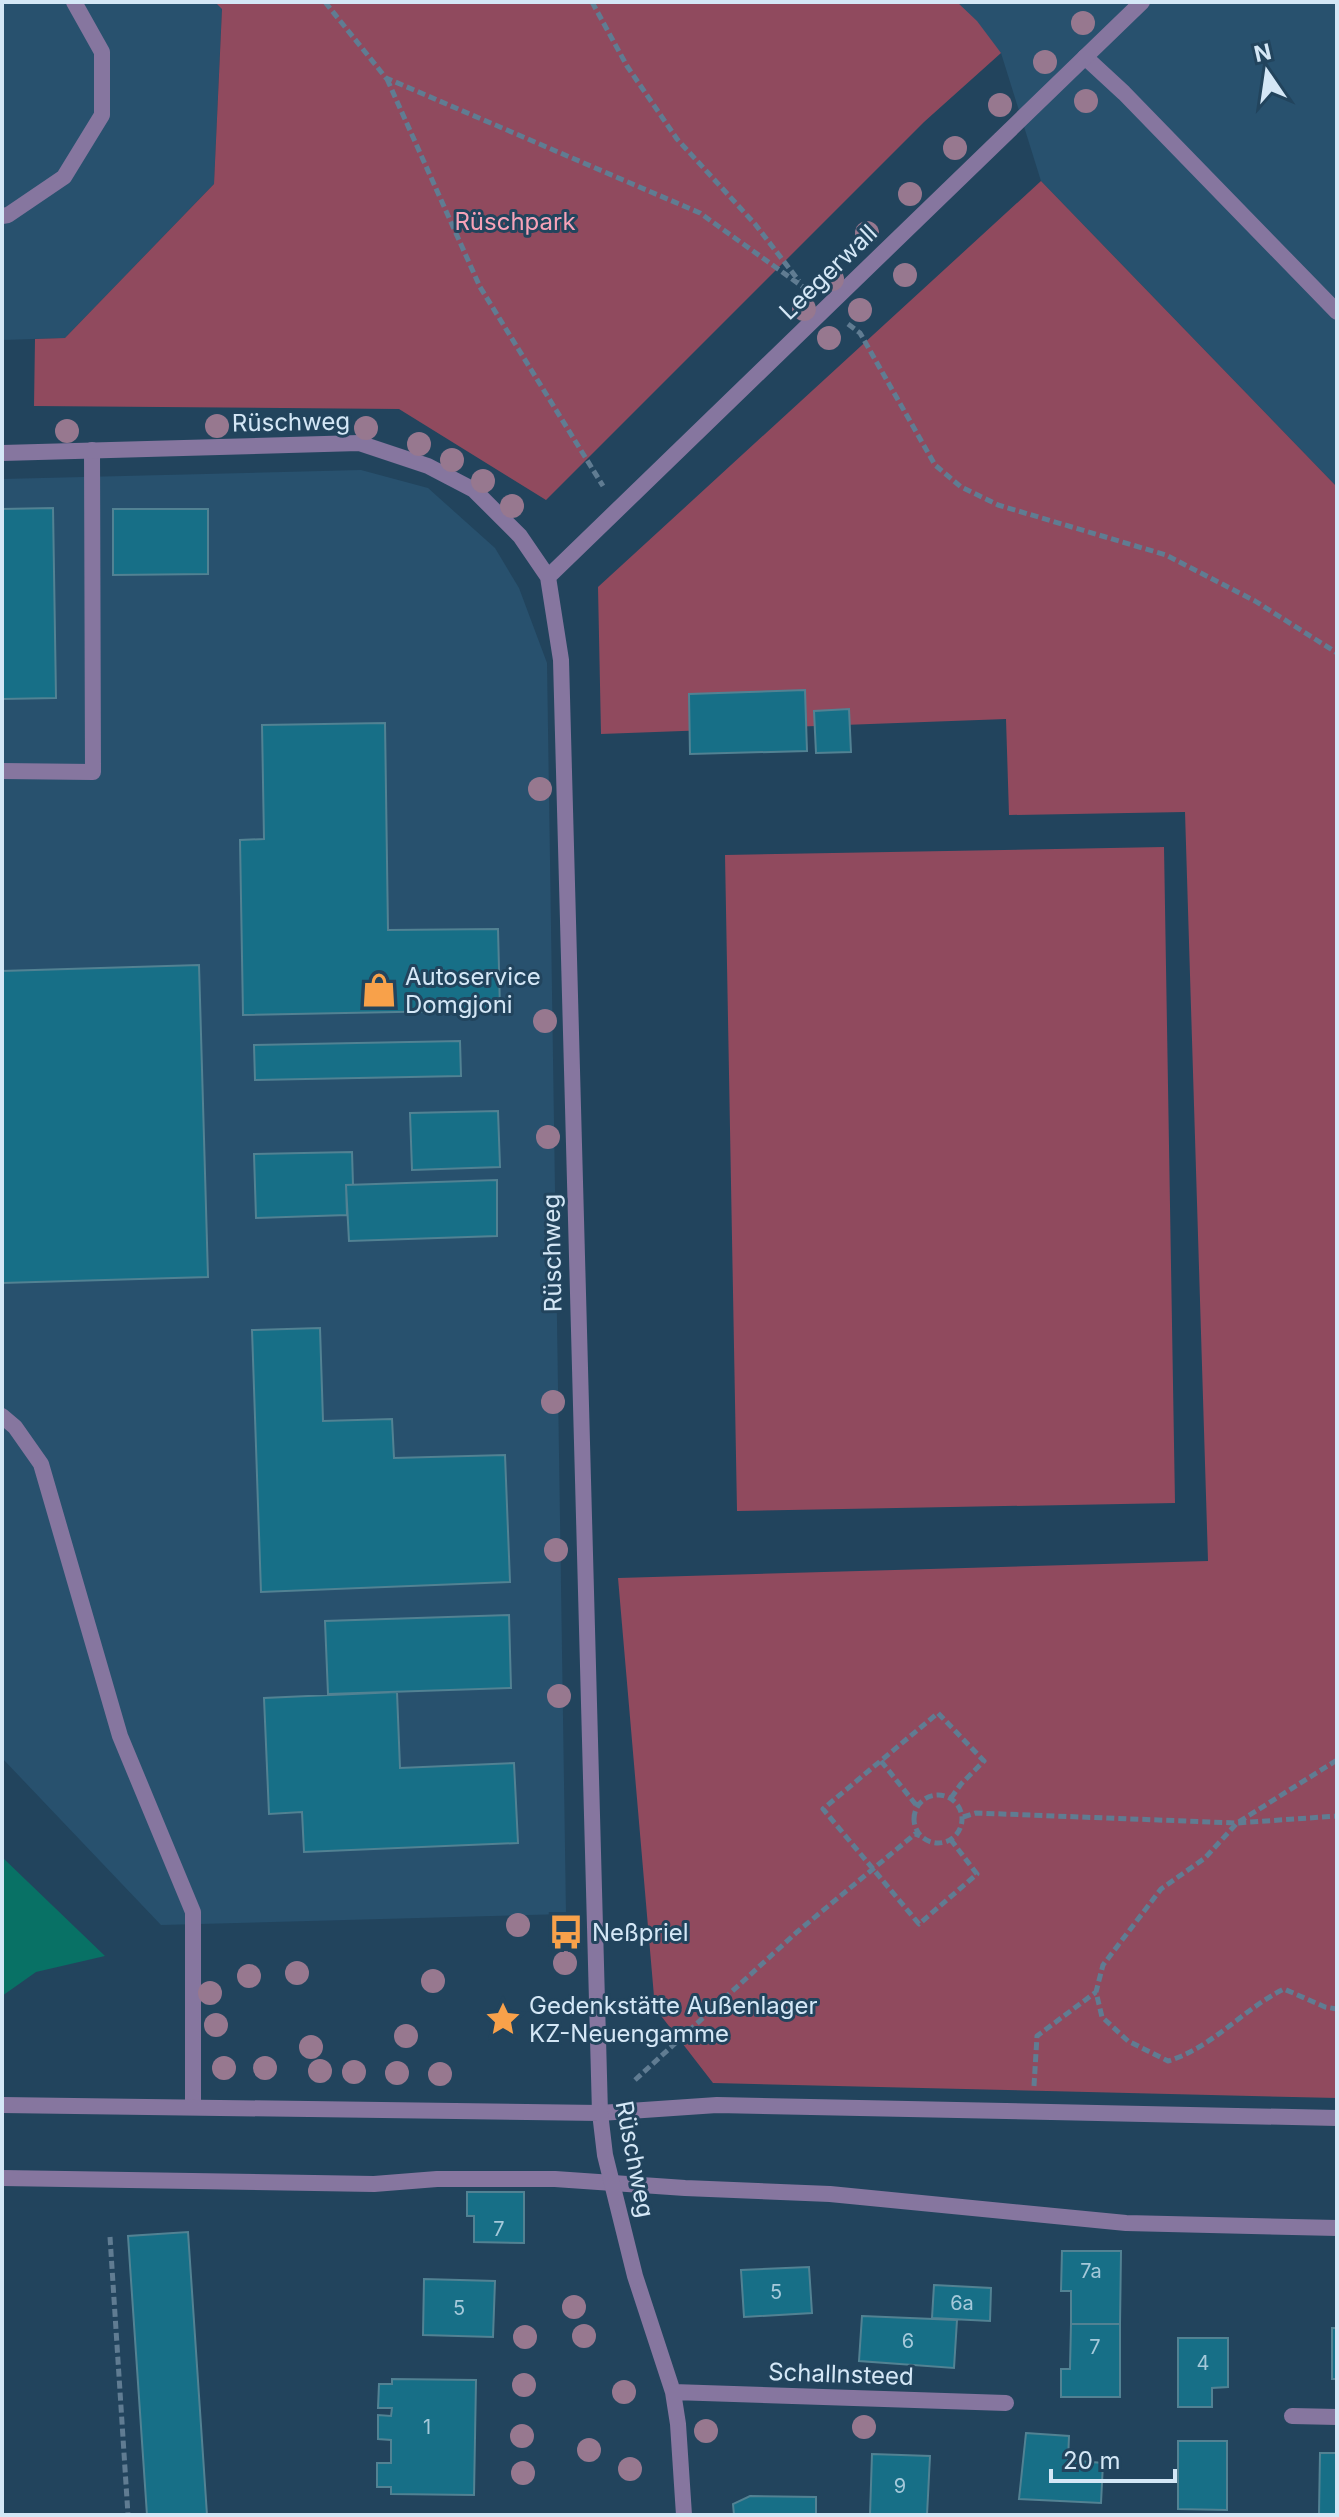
<svg xmlns="http://www.w3.org/2000/svg" width="1339" height="2517" font-family="Inter,sans-serif">
<style>
.built{fill:#28516e}
.green{fill:#904a5e}
.water{fill:#087165}
.building{fill:#176f87;stroke:#528293;stroke-width:2}
.lines{fill:none;stroke-linecap:round;stroke-linejoin:round}
.path{stroke:#607c92;stroke-width:5;stroke-dasharray:8 4;stroke-linecap:butt}
.service{stroke:#86769f;stroke-width:16}
.minor{stroke:#86769f;stroke-width:16}
.tree{fill:#97788f}
.labels{text-anchor:middle;dominant-baseline:central;stroke-width:6;stroke-linejoin:round;paint-order:stroke}
.number-label{font-size:20px;fill:#a5c9da}
.park-label{font-size:24px;fill:#f7a2b8;stroke:#22445d}
.street-label{font-size:24px;fill:#d4e7f6;stroke:#22445d}
.poi-label{font-size:24px;fill:#d4e7f6;stroke:#22445d;text-anchor:start}
</style>
<rect width="100%" height="100%" fill="#22445d"/>
<path class="built" d="M2,2H215L222,8L214,184L65,338L2,340Z
M957,2H1337V487L1041,181L1001,53Z
M361,470L428,488L495,548L519,588L547,663L566,1914L161,1925L2,1758V479Z"/>
<path class="green" d="M215,2H957L977,21L1001,53L924,122L546,500L399,409L34,406L35,339L65,338L214,184L222,9Z
M1041,181L1337,487V2098L713,2083L655,2008L618,1578L1208,1561L1185,812L1009,815L1006,719L601,734L598,587Z
M1164,847L1175,1503L737,1511L725,855Z"/>
<path class="water" d="M2,1857L105,1956L36,1972L2,1996Z"/>
<path class="building" d="M53,508L56,698L2,699V509Z
M113,509H208V574L113,575Z
M805,690L807,751L690,754L689,694Z
M849,709L851,752L816,753L814,711Z
M385,723L388,930L498,929L500,1010L243,1015L240,840L264,839L262,725Z
M199,965L208,1277L2,1283V971Z
M460,1041L461,1076L255,1080L254,1045Z
M498,1111L500,1167L412,1170L410,1113Z
M352,1152L353,1185H346L347,1215L256,1218L254,1154Z
M497,1180V1236L349,1241L346,1185Z
M320,1328L323,1421L392,1419L394,1458L505,1455L510,1582L261,1592L252,1330Z
M509,1615L511,1688L328,1694L325,1621Z
M397,1692L400,1768L514,1763L518,1843L304,1852L302,1812L269,1814L264,1698Z
M467,2192H524V2243L474,2242V2216H467Z
M188,2232L207,2515H147L128,2236Z
M1062,2251H1121L1120,2324H1071V2291H1061Z
M809,2267L812,2313L744,2317L741,2270Z
M424,2279L495,2281L493,2337L423,2335Z
M934,2285L991,2288L990,2321L932,2318Z
M862,2316L957,2320L954,2368L859,2361Z
M1071,2324H1120V2397H1061V2369H1070Z
M1332,2328H1337V2379H1332Z
M1178,2338H1228V2387L1212,2388V2407H1178Z
M392,2379L476,2380L474,2495L391,2494V2487H377V2463H391V2440L378,2439V2415L391,2416L392,2408H378L379,2384H392Z
M1026,2433L1069,2436L1068,2460L1103,2463L1101,2503L1019,2499Z
M1178,2441H1227V2510L1178,2509Z
M1320,2453H1337V2515H1319Z
M872,2454L930,2456L927,2515H870Z
M750,2496L816,2497V2515H734L733,2504Z"/>
<g class="lines">
<path class="path" d="M325,2L386,78L700,213L806,289
M592,2L627,66L677,139L755,224L799,281
M387,79L480,287L603,486
M848,324L860,333L935,465L961,487L998,505L1166,555L1255,601L1337,653
M1337,1760L1237,1823L1205,1858L1161,1889L1103,1965L1096,1992L1102,2017L1128,2041L1168,2061C1212,2048 1243,2009 1284,1989L1325,2007L1337,2009
M881,1761L917,1806
M914 1819a24 24 0 1 1 48 0a24 24 0 1 1-48 0Z
M951,1798L961,1784L984,1761L938,1713L823,1809L919,1924L977,1874L951,1840
M963,1817L976,1813L1237,1823L1337,1816
M635,2080L797,1932L915,1834L920,1836
M1034,2086L1037,2036L1096,1992
M110,2237L128,2515"/>
<path class="service" d="M1085,57L1124,93L1337,312
M2,216L8,215L64,177L102,115V52L74,2
M2,771L93,772L92,450
M2,1416L15,1427L41,1464L120,1736L193,1912V2107
M600,2113L717,2105L1337,2118
M2,2178L374,2184L437,2179H555L685,2188L830,2194L1126,2223L1337,2228"/>
<path class="minor" d="M2,453L359,443L428,466L474,490L520,536L548,577L561,660L600,2113L605,2155L635,2276L673,2392L678,2424L684,2515
M548,577L1142,2
M2,2105L600,2113
M673,2392L1006,2403
M1292,2416L1337,2417"/>
</g>
<g class="tree">
<circle cx="1083" cy="23" r="12"/>
<circle cx="1045" cy="62" r="12"/>
<circle cx="1086" cy="101" r="12"/>
<circle cx="1000" cy="105" r="12"/>
<circle cx="955" cy="148" r="12"/>
<circle cx="910" cy="194" r="12"/>
<circle cx="867" cy="233" r="12"/>
<circle cx="905" cy="275" r="12"/>
<circle cx="832" cy="279" r="12"/>
<circle cx="804" cy="309" r="12"/>
<circle cx="860" cy="310" r="12"/>
<circle cx="829" cy="338" r="12"/>
<circle cx="217" cy="426" r="12"/>
<circle cx="366" cy="428" r="12"/>
<circle cx="67" cy="431" r="12"/>
<circle cx="419" cy="444" r="12"/>
<circle cx="452" cy="460" r="12"/>
<circle cx="483" cy="481" r="12"/>
<circle cx="512" cy="506" r="12"/>
<circle cx="540" cy="789" r="12"/>
<circle cx="545" cy="1021" r="12"/>
<circle cx="548" cy="1137" r="12"/>
<circle cx="553" cy="1402" r="12"/>
<circle cx="556" cy="1550" r="12"/>
<circle cx="559" cy="1696" r="12"/>
<circle cx="518" cy="1925" r="12"/>
<circle cx="565" cy="1963" r="12"/>
<circle cx="297" cy="1973" r="12"/>
<circle cx="249" cy="1976" r="12"/>
<circle cx="433" cy="1981" r="12"/>
<circle cx="210" cy="1993" r="12"/>
<circle cx="216" cy="2025" r="12"/>
<circle cx="406" cy="2036" r="12"/>
<circle cx="311" cy="2047" r="12"/>
<circle cx="224" cy="2068" r="12"/>
<circle cx="265" cy="2068" r="12"/>
<circle cx="320" cy="2071" r="12"/>
<circle cx="354" cy="2072" r="12"/>
<circle cx="397" cy="2073" r="12"/>
<circle cx="440" cy="2074" r="12"/>
<circle cx="574" cy="2307" r="12"/>
<circle cx="584" cy="2336" r="12"/>
<circle cx="525" cy="2337" r="12"/>
<circle cx="524" cy="2385" r="12"/>
<circle cx="624" cy="2392" r="12"/>
<circle cx="864" cy="2427" r="12"/>
<circle cx="706" cy="2431" r="12"/>
<circle cx="522" cy="2436" r="12"/>
<circle cx="589" cy="2450" r="12"/>
<circle cx="630" cy="2469" r="12"/>
<circle cx="523" cy="2473" r="12"/>
</g>
<defs>
<g id="shop-bare" transform="scale(2.76)"><path d="M-5-2.5h2.3a2.7 3.5 0 0 1 5.4 0H5L5.5 6h-11ZM-1.5-2.5h3a1.5 2.3 0 0 0-3 0Z" fill="#f8a14a" stroke="#22445d" stroke-width="2.5" paint-order="stroke"/></g>
<g id="bus-bare" transform="scale(2.76)"><path d="M-5-6H5V4H4V6H2V4H-2V6H-4V4H-5ZM-3.5-4V0h7V-4ZM-3.5 1.2v1.5H-2V1.2ZM2 1.2v1.5H3.5V1.2Z" fill="#f8a14a" stroke="#22445d" stroke-width="2.5" paint-order="stroke"/></g>
<g id="sight-bare" transform="scale(2.76)"><path d="M0-6L1.8-2.2L6-1.7L2.9 1.2L3.7 5.4L0 3.3L-3.7 5.4L-2.9 1.2L-6-1.7L-1.8-2.2Z" fill="#f8a14a" stroke="#22445d" stroke-width="2.5" paint-order="stroke"/></g>
</defs>
<g fill-rule="evenodd">
<use href="#shop-bare" x="379" y="990"/>
<use href="#bus-bare" x="566" y="1932"/>
<use href="#sight-bare" x="503" y="2019"/>
</g>
<g class="labels">
<g class="number-label">
<text x="499" y="2229">7</text>
<text x="1091" y="2271">7a</text>
<text x="776" y="2292">5</text>
<text x="962" y="2303">6a</text>
<text x="459" y="2308">5</text>
<text x="908" y="2341">6</text>
<text x="1095" y="2347">7</text>
<text x="1203" y="2363">4</text>
<text x="427" y="2427">1</text>
<text x="900" y="2486">9</text>
</g>
<g class="park-label">
<text x="515" y="221">Rüschpark</text>
</g>
<g class="street-label">
<text transform="translate(828 272) rotate(-44)">Leegerwall</text>
<text transform="translate(291 422) rotate(-1)">Rüschweg</text>
<text transform="translate(552 1253) rotate(-91)">Rüschweg</text>
<text transform="translate(635 2159) rotate(79)">Rüschweg</text>
<text transform="translate(841 2374) rotate(2)">Schallnsteed</text>
</g>
<g class="poi-label">
<text x="405" y="976">Autoservice<tspan x="405" dy="28">Domgjoni</tspan></text>
<text x="592" y="1932">Neßpriel</text>
<text x="529" y="2005">Gedenkstätte Außenlager<tspan x="529" dy="28">KZ-Neuengamme</tspan></text>
</g>
</g>
<rect width="1339" height="2517" fill="none" stroke="#d4e7f6" stroke-width="8"/>
<g transform="translate(1267 72) rotate(347)" stroke="#22445d" stroke-width="6" paint-order="stroke">
<path d="M0-6L14 30L0 20L-14 30Z" fill="#d4e7f6"/>
<text y="-12" font-size="22" font-weight="bold" text-anchor="middle" fill="#d4e7f6">N</text>
</g>
<path d="M1051 2469v12h124v-12" fill="none" stroke="#d4e7f6" stroke-width="4"/>
<text x="1063" y="2469" font-size="24" fill="#d4e7f6" stroke="#22445d" stroke-width="6" paint-order="stroke">20 m</text>
</svg>
